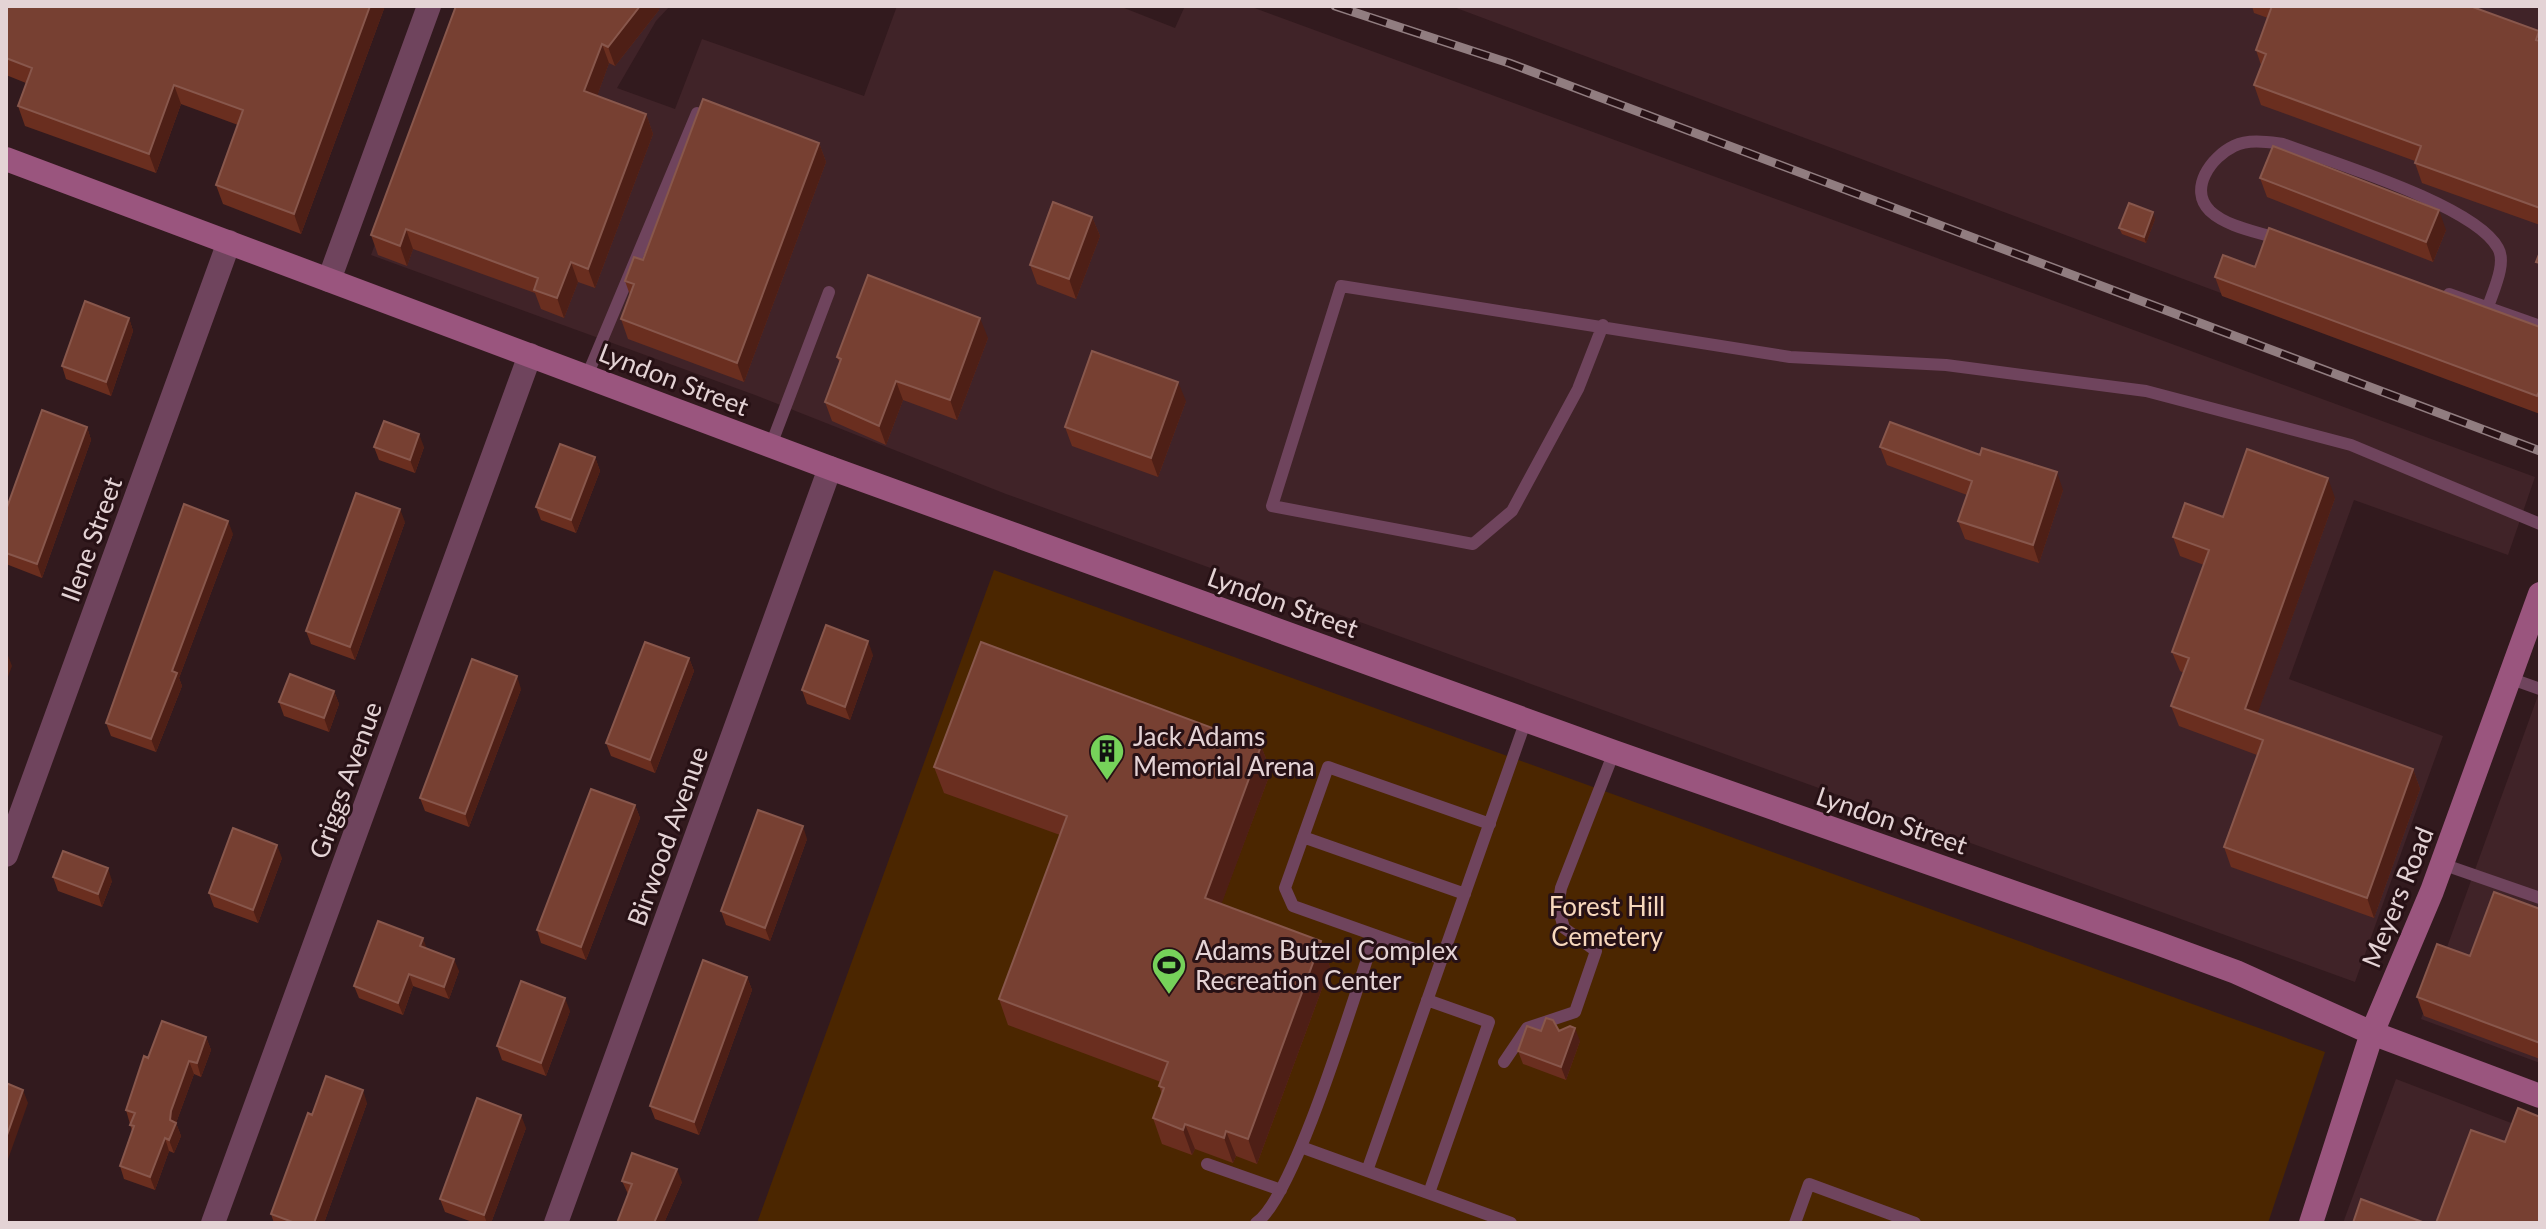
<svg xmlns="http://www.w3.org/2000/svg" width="2546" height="1229" font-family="Lato,sans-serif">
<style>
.built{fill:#402328}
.green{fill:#4b2600}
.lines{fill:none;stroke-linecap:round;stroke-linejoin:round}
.lane{stroke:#6f445d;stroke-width:12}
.street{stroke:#6f445d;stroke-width:24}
.secondary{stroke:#9a557e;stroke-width:24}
.rail-casing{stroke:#917d80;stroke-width:9}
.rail{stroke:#271115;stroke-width:6;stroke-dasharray:18;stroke-linecap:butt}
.wall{fill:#6a2e1f}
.shaded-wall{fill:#4e1f16}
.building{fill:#774032;stroke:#88574c;stroke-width:2}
.labels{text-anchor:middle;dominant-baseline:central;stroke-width:6;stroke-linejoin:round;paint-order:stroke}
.street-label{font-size:26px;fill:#e4d3d5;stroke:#271115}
.poi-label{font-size:26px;fill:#e4d3d5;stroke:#271115;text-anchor:start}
.park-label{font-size:26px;fill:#f7d7bc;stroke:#271115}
</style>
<rect width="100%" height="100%" fill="#321a1e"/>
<path class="built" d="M465,6H670L656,21L617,88L675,109L702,39L864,96L897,6H1119L1175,28L1185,6H1249L2535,477L2508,555L2354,500L2289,679L2443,736L2355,982L1006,494L755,395L371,255Z
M1451,6H2540V412Z
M2540,690V1063L2421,1019Z
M2396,1079L2540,1134V1223H2343Z"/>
<path class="green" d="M994,570L2325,1052L2268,1223H757Z"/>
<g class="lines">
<path class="lane" d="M2279,239C2258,232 2227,227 2210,211C2188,189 2211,157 2234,146C2249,139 2267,142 2283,144C2331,162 2475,205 2498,248C2507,263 2493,291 2488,307
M2449,294L2540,326
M1603,325L1578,389L1512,511L1473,544L1272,506L1341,286L1790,357L1946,365L2146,391L2351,445L2540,524
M587,376L697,113
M771,445L829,292
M2509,678L2540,689
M1303,837L1465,894
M2442,864L2540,898
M1442,959L1293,906L1285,888L1328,767L1490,824
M1427,1000L1489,1022L1429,1193
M1504,1062L1527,1028L1575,1012L1596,951L1564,928L1558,907L1561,888L1614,752
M1301,1147L1511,1223
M1207,1164L1281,1190
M1367,1171L1526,720
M1256,1223C1295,1197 1356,990 1375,935
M1795,1223L1809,1184L1915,1223"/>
<path class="street" d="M329,280L429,6
M6,855L229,242
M213,1223L530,355
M556,1223L830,468"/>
<path class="secondary" d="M6,159L830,468L1614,752L2157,943L2236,972L2372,1033L2540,1096
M2311,1223L2372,1033L2432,891L2540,594"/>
<g class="rail-casing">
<path id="rail" d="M1335,6L1509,63L2540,451"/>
</g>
<use href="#rail" class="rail"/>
</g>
<path class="wall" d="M6,6H385L301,234L223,204L216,185L238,125L181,104L156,173L25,126L18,106L26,83L6,75Z
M456,6L659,10L615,66L609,63L597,96L646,114L653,134L595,288L578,282L564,318L541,309L535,293L413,249L407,266L378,255L371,235Z
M2252,6H2470L2540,34V225L2422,183L2415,163V161L2261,105L2254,85L2261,65L2256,50L2268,18L2254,13Z
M819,143L826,162L744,382L628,339L621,319L630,295L625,281L643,260Z
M2260,178L2446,230L2433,262L2267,197Z
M1092,217L1100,236L1076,299L1037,284L1030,265Z
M2155,219L2146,243L2122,234L2119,228Z
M2215,277L2540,327V414L2222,296Z
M129,318L133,331L111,396L66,379L62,366Z
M988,338L957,420L903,400L886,445L832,421L825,402L840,363L837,357Z
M1186,401L1158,477L1072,446L1065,427Z
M87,427L91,440L42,578L6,564V510Z
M374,447H424L415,473L379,460Z
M1880,447L2063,490L2039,563L1965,539L1958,521L1967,495L1887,465Z
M595,457L600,471L576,533L541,520L536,507Z
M2335,498L2257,714L2413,769L2420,789L2374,918L2231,867L2224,847L2257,755L2179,726L2171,706L2184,673L2180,671L2172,652L2204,565L2180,556L2173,537L2223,517Z
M405,522L355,660L311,644L306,631Z
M233,534L179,678L182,686L156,752L111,736L106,723Z
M873,655L850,720L807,704L802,690Z
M689,658L694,671L655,773L611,756L606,743Z
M521,689L469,827L425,811L420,798Z
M334,691L339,704L329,732L284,716L279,702Z
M1261,746L1271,771L1221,904L1321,941L1330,967L1257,1164L1236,1156L1233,1163L1195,1149L1192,1155L1162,1144L1153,1118L1162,1094L1159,1086L1161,1082L1008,1025L999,999L1060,835L944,793L934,767Z
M635,805L640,818L586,960L541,943L537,930Z
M807,839L770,941L726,925L721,911Z
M282,858L258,923L214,907L209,893Z
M53,877L112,881L102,907L58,891Z
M2540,909V1059L2424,1016L2417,997L2470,956Z
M427,948L459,971L449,999L413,986L403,1015L359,998L354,986Z
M747,977L752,990L699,1135L655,1119L650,1106Z
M570,1011L546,1076L502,1060L497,1046Z
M1541,1031H1559L1580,1041L1566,1080L1523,1064L1518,1051Z
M206,1037L211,1050L201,1077L194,1074L176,1123L181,1136L174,1153L169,1151L155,1190L124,1179L120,1166L132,1131L126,1110L148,1058Z
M367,1103L324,1223H274L271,1214L312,1115Z
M526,1128L491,1223H475L445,1212L440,1199Z
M622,1181L682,1182L664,1223H617L628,1194Z"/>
<path class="shaded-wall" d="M370,6H385L301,234L294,214Z
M640,6H660L659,10L615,66L608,47Z
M602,44L609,63L592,110L584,91Z
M174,85L181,104L156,173L149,154Z
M646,114L653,134L595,288L588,269Z
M819,143L826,162L744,382L737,363Z
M2439,210L2446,230L2433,262L2426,242Z
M2153,212L2155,219L2146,243L2144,237Z
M1092,217L1100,236L1076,299L1069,279Z
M406,229L413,249L407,266L400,246Z
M571,262L578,282L564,318L557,298Z
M129,318L133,331L111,396L106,382Z
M980,318L988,338L957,420L950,400Z
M896,381L903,400L886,445L879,426Z
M1178,382L1186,401L1158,477L1151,458Z
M87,427L91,440L42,578L37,564Z
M419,434L424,447L415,473L410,460Z
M595,457L600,471L576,533L571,520Z
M2057,472L2063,490L2039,563L2033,545Z
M2328,478L2335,498L2252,729L2245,709Z
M400,509L405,522L355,660L350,647Z
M228,521L233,534L179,678L182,686L156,752L151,739L172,671Z
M868,641L873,655L850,720L845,707Z
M7,653L12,666L6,682V656Z
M689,658L694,671L655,773L650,760Z
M517,676L521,689L469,827L465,814Z
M334,691L339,704L329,732L324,718Z
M1261,746L1271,771L1214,924L1205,898Z
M2413,769L2420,789L2374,918L2367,898Z
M635,805L640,818L586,960L581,947Z
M803,826L807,839L770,941L765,928Z
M277,845L282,858L258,923L253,910Z
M108,868L112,881L102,907L98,894Z
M423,938L427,949L420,946Z
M1321,941L1330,967L1257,1164L1248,1139Z
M454,959L459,971L449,999L444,987Z
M409,974L413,986L403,1015L398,1003Z
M747,977L752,990L699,1135L694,1122Z
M565,998L570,1011L546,1076L541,1063Z
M1575,1028L1580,1041L1566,1080L1561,1067Z
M206,1037L211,1050L201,1077L197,1063Z
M189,1061L194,1074L176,1123L181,1136L174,1153L169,1140L171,1111Z
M23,1090L28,1103L6,1165V1138Z
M363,1090L367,1103L324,1223H314Z
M521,1115L526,1128L491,1223H487L484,1215Z
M1185,1124L1195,1149L1192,1155L1183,1130Z
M1226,1131L1236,1156L1233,1163L1224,1138Z
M165,1138L169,1151L155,1190L150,1177Z
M677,1169L682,1182L664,1223H654Z"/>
<path class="building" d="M6,6H370L294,214L216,185L243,110L174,85L149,154L18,106L32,68L6,58Z
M456,6H640L608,47L602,44L584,91L646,114L588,269L571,262L557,298L534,290L538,278L406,229L400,246L371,235Z
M2272,6H2470L2539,31L2536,40L2540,41V208L2415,163L2421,146L2254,85L2266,54L2256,50Z
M703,99L819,143L737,363L621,319L634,284L625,281L634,257L643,260Z
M2273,146L2439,210L2426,242L2260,178Z
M1053,202L1092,217L1069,279L1030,265Z
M2129,203L2153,212L2144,237L2119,228Z
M2269,228L2540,327V390L2537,396L2215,277L2223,255L2255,267Z
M2540,252V263L2536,262Z
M868,275L980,318L950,400L896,381L879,426L825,402L841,359L837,357Z
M85,301L129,318L106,382L62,366Z
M1092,351L1178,382L1151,458L1065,427Z
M42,410L87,427L37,564L6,553V510Z
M384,421L419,434L410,460L374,447Z
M1890,422L1980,455L1982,448L2057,472L2033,545L1958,521L1972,481L1880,447Z
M560,444L595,457L571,520L536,507Z
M2247,449L2328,478L2245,709L2413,769L2367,898L2224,847L2263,740L2171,706L2189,658L2172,652L2209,550L2173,537L2185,503L2223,517Z
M356,493L400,509L350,647L306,631Z
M184,504L228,521L172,671L177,673L151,739L106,723Z
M826,625L868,641L845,707L802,690Z
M645,642L689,658L650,760L606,743Z
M981,642L1261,746L1205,898L1321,941L1248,1139L1226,1131L1224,1138L1185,1124L1183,1130L1153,1118L1164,1088L1159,1086L1168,1062L999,999L1067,816L934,767Z
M472,659L517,676L465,814L420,798Z
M290,674L334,691L324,718L279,702Z
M591,789L635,805L581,947L537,930Z
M758,810L803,826L765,928L721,911Z
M233,828L277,845L253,910L209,893Z
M63,851L108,868L98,894L53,877Z
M2494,892L2540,909V1043L2417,997L2437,944L2470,956Z
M378,921L423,938L420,946L454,959L444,987L409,974L398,1003L354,986Z
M703,960L747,977L694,1122L650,1106Z
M521,981L565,998L541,1063L497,1046Z
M1546,1018L1553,1020L1559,1031L1570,1026L1575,1028L1561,1067L1518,1051L1527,1026L1541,1031Z
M162,1021L206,1037L197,1063L189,1061L171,1111L170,1120L176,1123L169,1140L165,1138L150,1177L120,1166L134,1126L130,1125L135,1113L126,1110L144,1056L148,1058Z
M326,1076L363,1090L314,1223H295L271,1214L308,1113L312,1115Z
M6,1083L23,1090L6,1138Z
M477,1098L521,1115L484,1215L440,1199Z
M2518,1108L2540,1117V1223H2436L2471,1130L2505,1142Z
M632,1153L677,1169L654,1223H617L632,1184L622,1181Z
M2361,1199L2425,1223H2353Z"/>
<defs>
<g id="building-pin" transform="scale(1.8)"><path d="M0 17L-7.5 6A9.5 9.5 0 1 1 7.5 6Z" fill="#76d25a" stroke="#271115"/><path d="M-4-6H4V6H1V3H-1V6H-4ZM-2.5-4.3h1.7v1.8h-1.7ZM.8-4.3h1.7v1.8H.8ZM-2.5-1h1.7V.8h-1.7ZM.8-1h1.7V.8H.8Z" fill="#111"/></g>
<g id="stadium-pin" transform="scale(1.8)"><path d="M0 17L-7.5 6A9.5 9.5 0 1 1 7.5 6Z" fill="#76d25a" stroke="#271115"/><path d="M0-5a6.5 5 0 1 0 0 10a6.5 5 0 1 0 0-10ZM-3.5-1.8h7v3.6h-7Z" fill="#111"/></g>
</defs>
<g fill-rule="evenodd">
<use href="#building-pin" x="1107" y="751"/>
<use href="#stadium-pin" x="1169" y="965"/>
</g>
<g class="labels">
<g class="street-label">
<text transform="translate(674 379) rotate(21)">Lyndon Street</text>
<text transform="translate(91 539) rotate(-70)">Ilene Street</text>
<text transform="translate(1283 602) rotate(20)">Lyndon Street</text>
<text transform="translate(345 780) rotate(-70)">Griggs Avenue</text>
<text transform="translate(1892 820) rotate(19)">Lyndon Street</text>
<text transform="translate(667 836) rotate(-70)">Birwood Avenue</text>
<text transform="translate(2397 897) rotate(-68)">Meyers Road</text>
</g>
<g class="poi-label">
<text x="1133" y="736">Jack Adams<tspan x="1133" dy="30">Memorial Arena</tspan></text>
<text x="1195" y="950">Adams Butzel Complex<tspan x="1195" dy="30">Recreation Center</tspan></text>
</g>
<g class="park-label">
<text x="1607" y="906">Forest Hill<tspan x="1607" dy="30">Cemetery</tspan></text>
</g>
</g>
<rect width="2546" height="1229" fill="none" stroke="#e4d3d5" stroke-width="16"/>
</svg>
